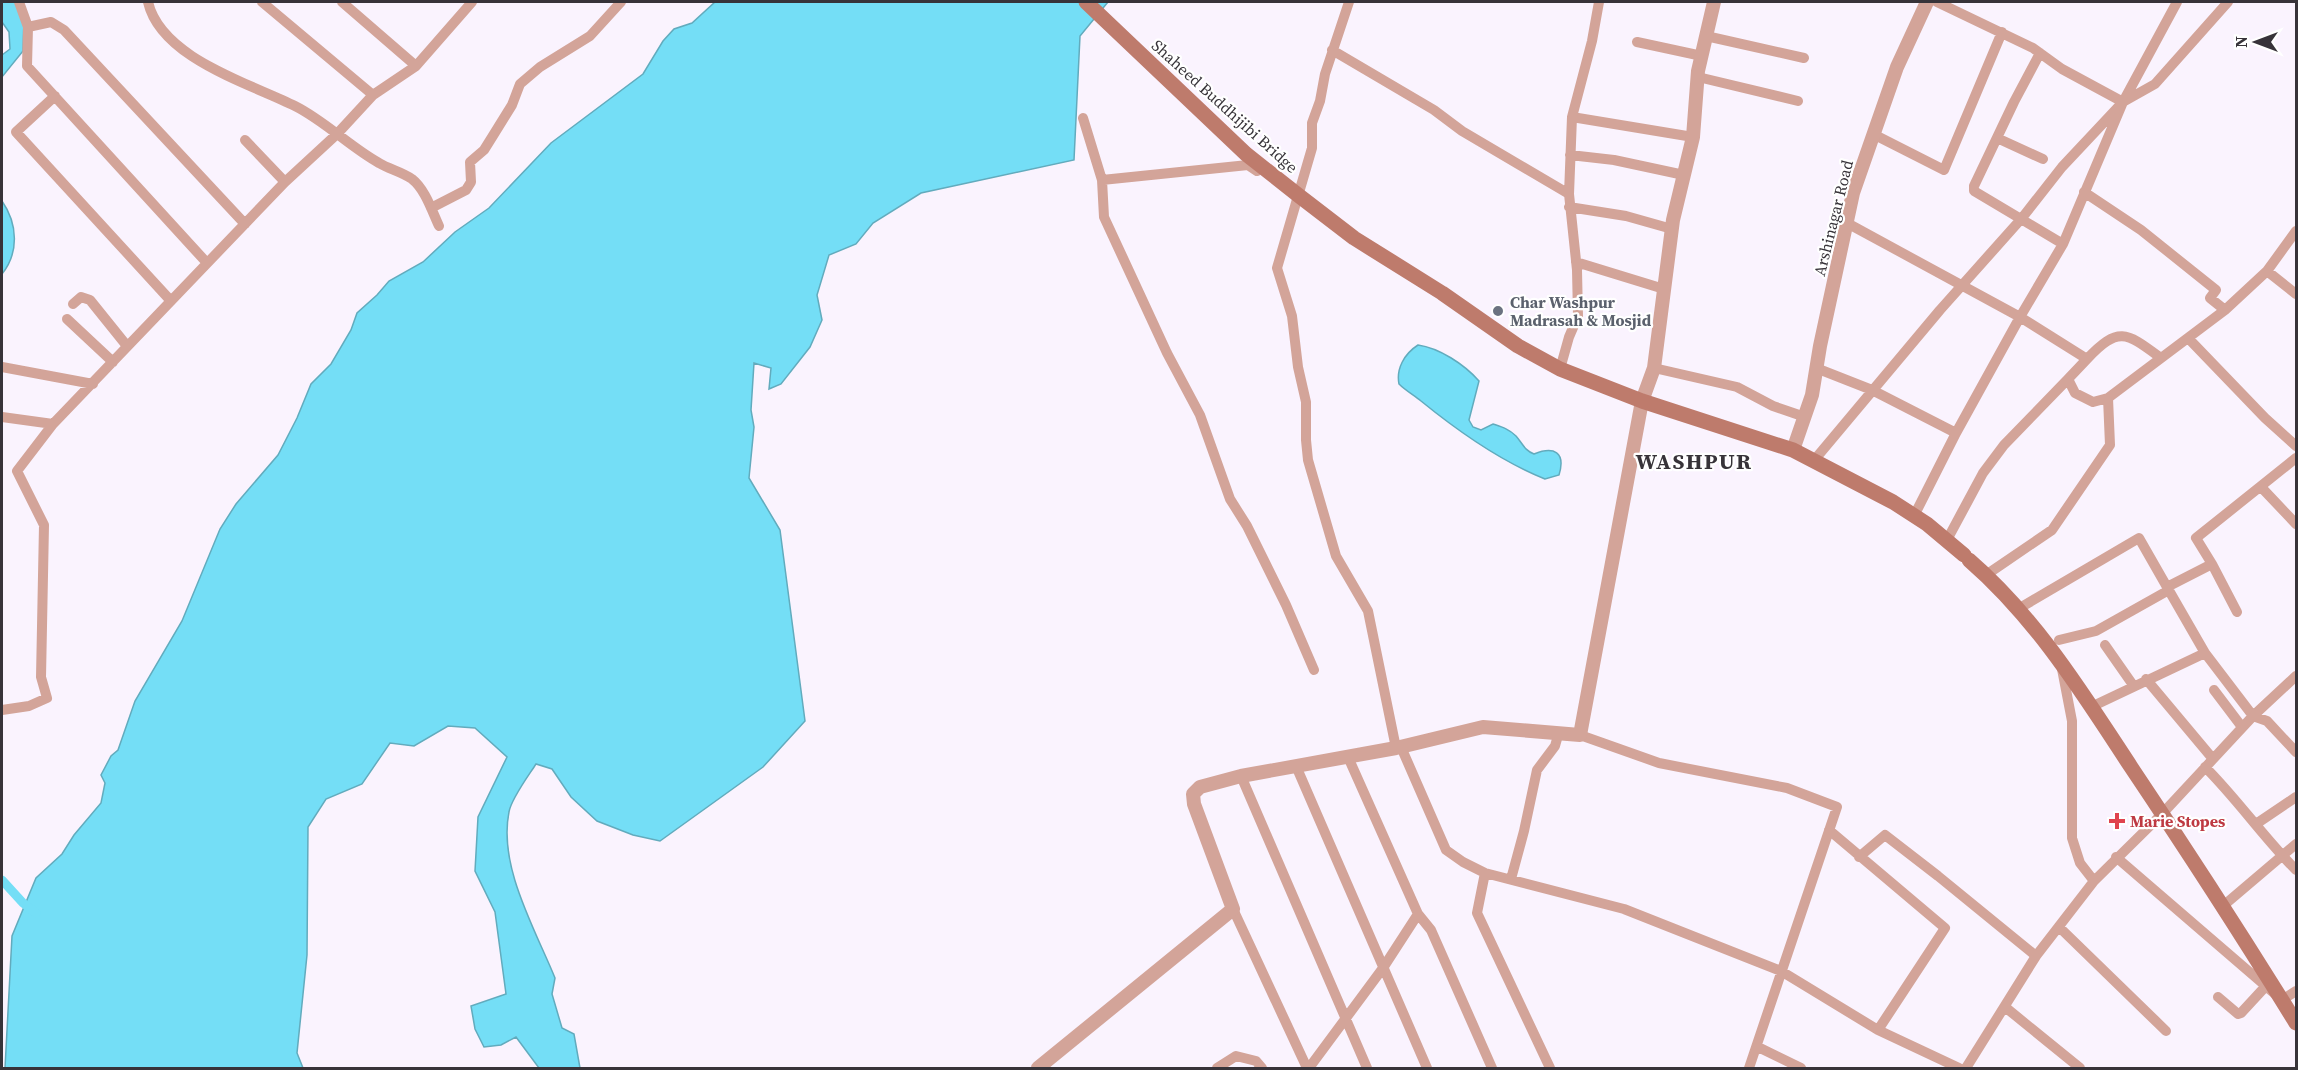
<svg xmlns="http://www.w3.org/2000/svg" width="2298" height="1070" font-family="'Source Serif 4',serif">
<style>
.water{fill:#74def6;stroke:#62abbd;stroke-width:1.5}
.lines{fill:none;stroke-linecap:round;stroke-linejoin:round}
.canal{stroke:#74def6;stroke-width:9}
.minor{stroke:#d3a499;stroke-width:10}
.tertiary{stroke:#d3a499;stroke-width:14}
.secondary{stroke:#be7b6c;stroke-width:15}
.worship-dot{fill:#6b7280;stroke:#fff;stroke-width:2}
.health-dot{fill:#e0444e;stroke:#fff;stroke-width:2}
.labels{text-anchor:middle;dominant-baseline:central;stroke-width:4.5;stroke-linejoin:round;paint-order:stroke}
.street-label{font-size:16px;fill:#373339;stroke:#fff}
.worship-label{font-size:16px;font-weight:bold;fill:#5b616d;stroke:#fff;text-anchor:start}
.health-label{font-size:16px;font-weight:bold;fill:#be3a42;stroke:#fff;text-anchor:start}
.district-label{font-size:22px;font-weight:bold;letter-spacing:1.5px;fill:#373339;stroke:#fff}
</style>
<rect width="100%" height="100%" fill="#faf3fe"/>
<path class="water" d="M2,2H16L24,20L23,51L2,77V55L10,49L9,32L2,22Z
M715,2H1108L1080,36L1074,160L921,193L873,223L856,244L829,255L817,295L822,320L810,347L781,384L769,389L771,368L754,363L751,410L754,427L749,478L780,530L805,721L763,767L660,841L633,835L597,821L571,797L552,769L536,764C529,775 511,799 509,812C498,866 535,929 555,978L552,994L562,1028L574,1034L580,1068H539L516,1037L501,1045L484,1047L475,1029L471,1006L506,994L495,912L475,871L478,817L507,757L475,728L448,726L414,746L390,743L362,784L326,799L308,827L307,955L297,1053L303,1068H5L12,936L36,878L62,854L74,835L101,803L105,783L101,775L111,756L118,750L135,701L182,621L220,529L236,504L278,455L297,418L311,384L331,364L351,330L357,313L377,295L389,281L423,262L455,232L489,208L551,143L643,74L663,41L674,29L692,23Z
M2,201C18,224 19,253 2,274Z
M1418,345C1439,348 1464,364 1479,381L1469,420L1473,427L1481,430L1493,424C1502,427 1509,429 1516,436C1523,444 1524,450 1534,454C1554,446 1566,452 1559,475L1545,479C1500,461 1459,432 1421,401C1414,395 1406,391 1399,384C1396,369 1404,354 1418,345Z"/>
<g class="lines">
<path class="canal" d="M2,880L23,903L36,913"/>
<path class="minor" d="M19,2L28,27L51,22L64,30L245,224
M148,2C161,58 249,83 295,106C325,121 350,147 379,163C389,169 402,172 412,179C425,189 432,211 439,226
M262,2L373,95
M342,2L416,66
M1349,2L1325,74L1320,101L1312,123V148L1277,268L1292,316L1298,367L1306,402V440L1308,460L1336,556L1368,611L1396,748
M1937,2L2033,48L2062,69L2123,102
M28,27L27,66L207,263
M1706,36L1804,58
M1637,42L1702,56
M1332,50L1434,110L1462,131L1569,194
M2040,53L2014,102L1974,186V191L2063,244
M1698,77L1798,101
M55,96L16,132L171,301
M1572,117L1693,137
M1083,118L1102,180L1104,217L1167,353L1200,415L1230,499L1247,526L1286,605L1314,670
M1873,134L1944,170L2002,32
M1997,138L2043,159
M245,140L285,182
M1570,155L1614,160L1684,175
M1102,180L1248,165L1257,171
M2084,192L2141,230L2216,290L2210,298L2225,310
M1569,207L1626,216L1672,229
M431,208L466,190L471,182L470,162L484,150L494,134L512,105L520,84L540,67L590,36L621,2
M1576,262L1664,289
M2267,271L2296,294
M73,304L81,297L90,300L127,346
M67,319L113,362
M2188,338L2265,418L2296,446
M2087,359C2119,325 2127,333 2161,358
M2,367L93,384
M1654,368L1737,387L1773,406L1805,417
M1816,368L1872,390L1956,433L2020,317L1847,223
M1560,369L1569,337L1578,316L1577,270L1569,194L1572,117L1592,41L1599,2
M2108,398L2093,402L2075,393L2068,379L2087,359L2020,317L2063,244L2123,102L2177,2
M2,417L53,424
M1816,458L1940,310L2022,218L2062,167L2123,102L2155,84L2228,2
M2261,487L2296,524
M1914,516L1956,433
M1947,540L1983,473L2004,445L2068,379
M2212,564L2237,612
M1986,575L2052,530L2110,445L2108,398L2225,310L2267,271L2296,231
M2167,587L2205,653
M2018,609L2139,538L2167,587L2212,564L2196,538L2296,458
M2059,640L2096,631L2169,590
M2105,645L2133,685
M2062,669L2072,721V838L2080,863L2094,881
M2146,679L2213,759
M2214,690L2242,727
M2091,707L2205,653L2253,716L2267,721L2296,752
M2,710L29,706L47,698L41,677L44,525L17,471L53,424L285,182L337,134L373,95L416,66L472,2
M1580,735L1659,763L1787,788L1837,807L1749,1068
M1401,747L1446,850L1463,862L1485,873L1624,909L1781,971L1878,1030L1959,1068
M1348,757L1418,914L1431,930L1492,1068
M1296,766L1427,1068
M2205,767C2238,800 2264,838 2296,870
M1241,776L1367,1068
M2256,824L2296,797
M1829,830L1945,928L1878,1030
M1859,857L1885,835L1938,876L2036,956
M2116,857L2282,1000L2296,991
M1485,873L1477,913L1550,1068
M1511,879L1524,831L1537,770L1555,746L1559,732
M2223,906L2296,844
M1233,909L1307,1068
M2059,927L2166,1031
M2218,997L2238,1014L2241,1013L2265,987
M2005,1007L2080,1068
M1758,1047L1801,1068
M1217,1068L1236,1056L1256,1061L1262,1068
M1309,1068L1383,968L1418,914
M1966,1068L2036,956L2094,881L2162,814L2253,716L2296,676"/>
<path class="tertiary" d="M1793,450L1812,395L1820,346L1853,193L1897,67L1927,2
M1038,1068L1233,909L1194,804L1193,794L1200,787L1241,776L1396,748L1483,727L1580,735L1642,401L1654,368L1673,220L1693,137L1698,71L1714,2"/>
<path class="secondary" d="M1086,2L1246,154L1298,195L1354,238L1442,293L1518,346L1560,369L1642,401L1793,450L1893,502L1927,524L1964,555
M1969,560C2037,619 2083,694 2131,767C2188,852 2243,937 2296,1023"/>
</g>
<circle class="worship-dot" cx="1498" cy="311" r="6"/>
<path class="health-dot" d="M2114 812h6v6h6v6h-6v6h-6v-6h-6v-6h6z"/>
<g class="labels">
<g class="street-label">
<text transform="translate(1225 106) rotate(42)">Shaheed Buddhijibi Bridge</text>
<text transform="translate(1833 218) rotate(-76)">Arshinagar Road</text>
</g>
<g class="worship-label">
<text x="1510" y="302">Char Washpur<tspan x="1510" dy="18">Madrasah &amp; Mosjid</tspan></text>
</g>
<g class="health-label">
<text x="2130" y="821">Marie Stopes</text>
</g>
<g class="district-label">
<text x="1694" y="461">WASHPUR</text>
</g>
</g>
<rect width="2298" height="1070" fill="none" stroke="#373339" stroke-width="6"/>
<g transform="translate(2256 42) rotate(270)" stroke="#ffffff" stroke-width="4.5" paint-order="stroke">
<path d="M0-4.5L10 22L0 15L-10 22Z" fill="#373339"/>
<text y="-9" font-size="16" font-weight="bold" text-anchor="middle" fill="#373339">N</text>
</g>
</svg>
